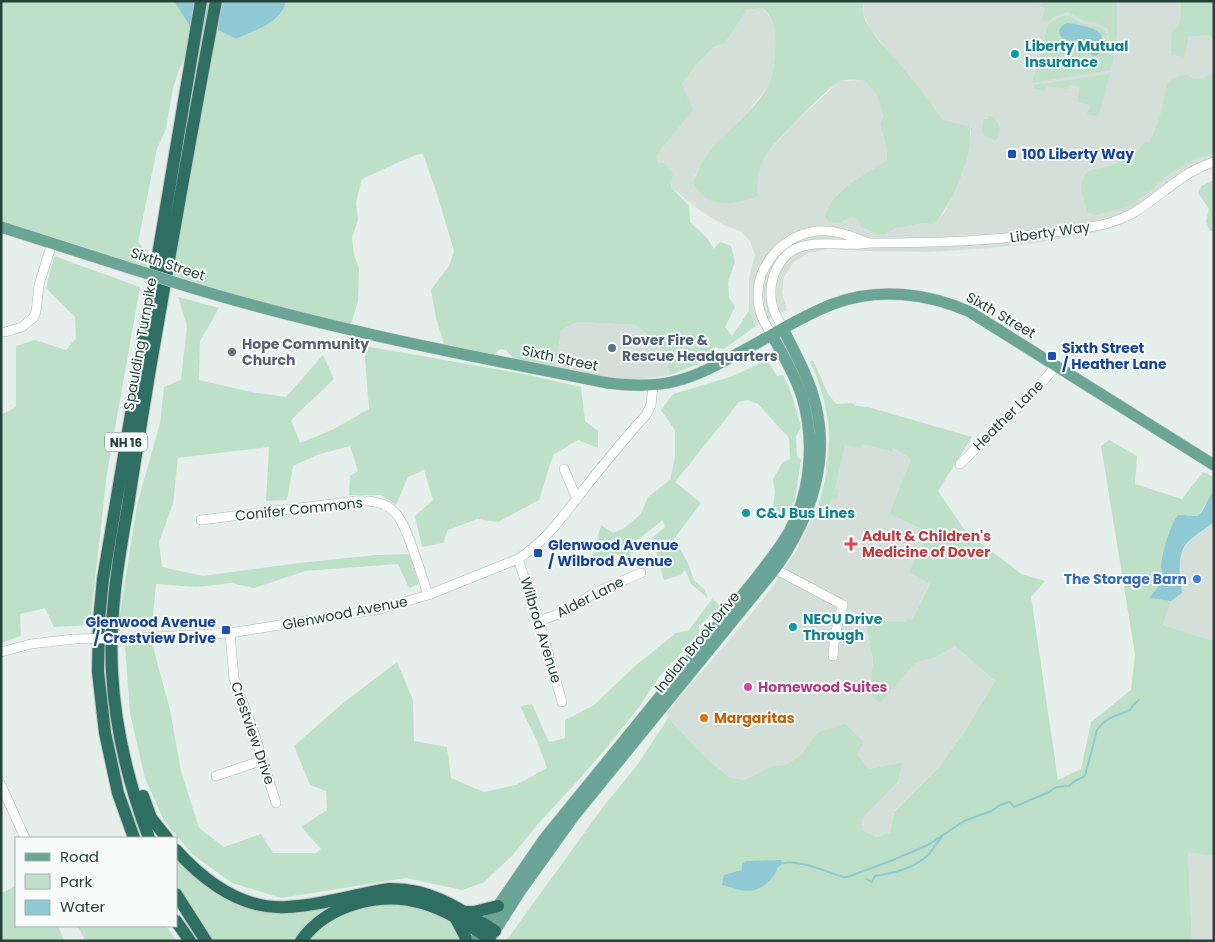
<svg xmlns="http://www.w3.org/2000/svg" width="1215" height="942" font-family="Poppins,sans-serif">
<style>
.built{fill:#d4dfda}
.green{fill:#bfe0c8}
.water{fill:#8ec9d4}
.lines{fill:none;stroke-linecap:round;stroke-linejoin:round}
.stream{stroke:#8ec9d4;stroke-width:2}
.minor-casing{stroke:#a8b8b2;stroke-width:10}
.major-casing{stroke:#c2cac8;stroke-width:12}
.highway-casing{stroke:#c2cac8;stroke-width:14}
.minor{stroke:#fff;stroke-width:9}
.major{stroke:#6aa596;stroke-width:11}
.highway{stroke:#2f6f62;stroke-width:12}
.minor-bridge-casing{stroke:#a8b8b2;stroke-width:10;stroke-linecap:butt}
.major-bridge-casing{stroke:#c2cac8;stroke-width:12;stroke-linecap:butt}
.minor-bridge{stroke:#fff;stroke-width:9}
.major-bridge{stroke:#6aa596;stroke-width:11}
.culture-dot{fill:#0f9aa8;stroke:#f7fbf9;stroke-width:2}
.transit-dot{fill:#1a4fb4;stroke:#f7fbf9;stroke-width:2}
.service-dot{fill:#5c6f8a;stroke:#f7fbf9;stroke-width:2}
.worship-dot{fill:#6b7280;stroke:#f7fbf9;stroke-width:2}
.health-dot{fill:#e0444e;stroke:#f7fbf9;stroke-width:2}
.shop-dot{fill:#3f7fe0;stroke:#f7fbf9;stroke-width:2}
.hotel-dot{fill:#d1479c;stroke:#f7fbf9;stroke-width:2}
.food-dot{fill:#e8710a;stroke:#f7fbf9;stroke-width:2}
.labels{text-anchor:middle;dominant-baseline:central;stroke-width:4;stroke-linejoin:round;paint-order:stroke}
.shield{fill:#f7fbf9;stroke:#637a73;stroke-width:1}
.shield-label{font-size:12px;font-weight:bold;fill:#24423a}
.culture-label{font-size:14px;font-weight:bold;fill:#0d838f;stroke:#f7fbf9;text-anchor:start}
.transit-label{font-size:14px;font-weight:bold;fill:#164399;stroke:#f7fbf9;text-anchor:start}
.street-label{font-size:14px;fill:#24423a;stroke:#f7fbf9}
.service-label{font-size:14px;font-weight:bold;fill:#4e5e75;stroke:#f7fbf9;text-anchor:start}
.worship-label{font-size:14px;font-weight:bold;fill:#5b616d;stroke:#f7fbf9;text-anchor:start}
.health-label{font-size:14px;font-weight:bold;fill:#be3a42;stroke:#f7fbf9;text-anchor:start}
.shop-label{font-size:14px;font-weight:bold;fill:#366cbe;stroke:#f7fbf9;text-anchor:end}
.hotel-label{font-size:14px;font-weight:bold;fill:#b23c85;stroke:#f7fbf9;text-anchor:start}
.food-label{font-size:14px;font-weight:bold;fill:#c56008;stroke:#f7fbf9;text-anchor:start}
</style>
<rect width="100%" height="100%" fill="#e6efeb"/>
<path class="built" d="M864,1H1181V16L1177,28L1188,37L1208,35L1214,39V167L1193,175L1182,182L1134,219L1117,226L1100,231L1036,243L991,248L929,252L867,251L828,249L808,253L793,263L784,277L782,293L787,310L756,326L749,311V278L755,255L750,241L742,232L724,225L702,212L671,187L673,174L659,163L656,158L682,84L695,66L714,47L725,43L747,10L763,8L773,22L777,33L773,73L770,84L747,113L724,136L704,161L695,176L718,203L745,201L756,188L759,168L765,156L794,123L840,81L864,80L877,96L883,116L880,124L886,147L887,160L837,194L851,217L858,220L894,229L923,223L934,225L945,211L964,169L971,133L969,126L942,121L939,114L902,67L888,53L882,43L870,29L863,13Z
M578,322L636,325L664,350L670,375L636,380L613,379L587,375L554,366L558,351L561,330Z
M870,435L911,459L889,514L921,529L923,543L910,572L930,583L912,620L906,622H865L873,659L869,694L901,678L915,663L936,657L955,646L995,681L965,731L939,767L894,811L890,832L877,837L862,830V817L898,782L903,762L869,769L857,754L817,733L800,756L785,765L773,766L744,780L729,777L706,758L668,718L667,712L747,619L773,586L796,551L818,507L825,480L829,438Z
M1214,522V641L1163,625L1171,601L1182,593L1179,566L1180,556L1189,541Z
M1188,851L1214,856V941H1192Z"/>
<path class="green" d="M1,1H174L189,25L190,34L183,63L180,68L173,88L166,129L157,149L138,242L148,252L147,267L1,221Z
M286,1H864C864,5 862,9 863,13C865,28 893,56 903,68C916,83 927,99 939,114L942,120L969,126C976,153 951,204 934,225L923,223L894,229L885,234L875,233L861,227L858,220L851,217L839,223L829,222L825,217C832,188 865,176 887,160L886,147L880,124L883,116L877,96L864,80C857,80 848,79 841,81C829,85 771,146 764,158C758,170 756,184 758,196C744,202 721,207 708,199C702,196 698,190 694,185C699,145 752,120 769,84C774,75 774,61 775,50C777,33 775,20 763,8L747,10L725,43L714,47L695,66L682,84L693,110L658,153L656,158L659,163H664L673,174L671,187L689,206L690,222L707,238L714,249L720,242L731,246L735,262L728,282L729,298L735,307L725,327L732,336L749,311L756,326L724,349L715,347L706,361L670,375L664,350L636,325L578,322L561,330L558,351L554,366L514,359L506,350L500,349L494,355L444,344L436,318L431,290L449,266L454,251L438,197L423,154L415,155L362,179L356,202L358,220L352,238L354,255L359,268L358,301L351,324L334,320H317L172,275L211,58L218,30L236,39C253,31 282,23 286,1Z
M1044,1H1117V34L1114,54L1110,51C1108,43 1110,36 1107,28L1094,22H1087L1067,12L1053,17L1047,23L1042,20L1045,8L1039,6Z
M1181,1H1214V39L1208,35L1188,37L1185,57L1171,55L1172,32C1182,24 1181,13 1181,1Z
M1063,16C1073,16 1076,21 1084,24C1092,28 1100,23 1106,32C1109,36 1105,47 1109,54L1114,56L1111,70L1032,83L1048,25L1056,19Z
M1214,73V153L1195,159L1173,171L1151,190L1128,207L1095,215L1087,212L1081,189L1083,177L1088,171L1113,165L1138,151L1145,141L1149,143L1159,120L1167,84L1178,76L1187,75L1194,79L1204,78Z
M1110,74L1098,117L1087,114L1090,105L1077,102L1080,87L1070,85L1068,89L1047,86L1045,91L1033,88L1034,85Z
M989,115C999,119 1005,133 995,140L981,134L984,119H988Z
M1214,180V231H1210L1206,221L1209,209L1198,193L1201,186Z
M54,256L140,287L107,473L90,625L54,627L45,608L20,614L21,636L1,643V415L16,407V346L35,340L66,350L76,338L75,317L46,288Z
M178,297L219,308L200,341L199,380L251,392L286,397L323,355L334,379L291,420L300,443L334,429L369,409L364,346L524,374L581,387L585,421L598,431V448L578,440L553,455L539,500L498,522L477,519L448,530L443,543L422,547L415,516L433,500L424,470L408,477L396,505L381,495H349L350,476L358,471L350,446L317,455L293,466L287,500L266,501L269,447L178,458L173,504L159,542L162,567L203,576L299,563L375,555L409,554L419,584L409,588L398,564L305,571L254,588L231,583L197,587L156,584L152,627H118L137,505L160,423L164,387L181,380L187,326Z
M767,360L777,376L783,375L791,392L801,427L796,437L797,456L801,460L795,500L783,519L772,518L775,491L773,479L783,462L790,459L789,438L758,404L747,400L739,402L736,406L675,482L701,503L674,539L687,561L694,580L704,589L708,598L691,584L685,570L681,575L664,580L652,538L665,527L663,520L632,544L630,560L616,554L604,558L592,557L601,525L613,533L623,529L641,514L648,497L670,480L675,457V430L661,410L673,394L730,377Z
M813,360L828,394L836,404L852,403L856,406L868,407L972,437L938,491L966,532L1022,574L1045,581L1031,597L1058,780L1081,769L1091,722L1131,690L1135,654L1101,446L1109,440L1137,456L1135,484L1182,499L1203,472L1214,477V492C1206,498 1205,509 1198,516L1187,515L1161,568L1162,582L1150,598L1171,601L1163,625L1214,641V856L1188,852L1192,941H506L603,807L638,764L668,718L706,758L729,777L744,780L773,766L785,765L800,756L817,733L845,724L864,742L857,754L869,769L903,762L898,782L862,818V830L877,837L890,832L894,812L939,767L965,731L995,681L955,646L936,657L915,663L880,703L869,694L873,659L865,621L906,622L908,618L912,620L930,584L909,572L923,543L919,540L921,536V529L889,514L911,459L893,448L892,451L862,444L861,448L845,445L835,488L839,489L837,499L832,498L826,513L818,507C820,498 823,489 825,481C834,441 828,398 810,362Z
M712,599L721,606L699,626V638L680,654L659,677L639,707L609,745L574,785L537,825L513,855L483,883L462,890L406,878L281,898L232,883L192,854L164,821L145,778L130,713L125,646L152,643L170,710L181,771L199,828L224,847L261,834L273,853H316L321,849L301,827L327,810L326,791L310,785L294,746L342,704L397,662L413,700L414,741L447,747L451,778L484,792L516,785L547,768L538,743L520,706L532,704L549,742L565,738V720L594,705L635,666L676,633L689,630Z
M176,858L260,907L368,898L299,941H211L176,888Z
M16,886V926H58L64,941H1V893Z
M407,904L439,915L452,924L464,941H305L329,920L369,905Z
M78,926H166L177,941H85Z"/>
<path class="water" d="M174,1H286C282,23 253,31 236,39L218,30L190,34L189,25Z
M1067,23C1075,24 1097,27 1101,35C1104,41 1100,50 1098,55L1094,56L1081,45L1061,37L1059,30L1063,25Z
M1214,492V522C1207,528 1198,533 1191,539C1175,552 1180,575 1182,593L1171,601L1149,598L1162,582C1163,577 1161,572 1161,566C1162,553 1170,526 1178,515L1198,516C1206,509 1206,498 1214,492Z
M781,860L782,864L777,868C775,878 764,888 754,890C745,893 731,887 722,885L724,875L742,870V864L746,861Z"/>
<g class="lines">
<path class="stream" d="M782,863C803,860 823,871 843,877H847L888,862L928,845L964,821L991,811L1000,805L1010,802L1014,807L1049,792L1056,787L1069,786L1075,781L1085,776L1097,730C1107,716 1115,717 1130,710L1133,705L1139,700
M867,879L872,882L875,876C894,873 912,869 927,856C932,852 936,843 941,838"/>
<g class="minor-casing">
<path id="minor" d="M783,329C779,321 774,313 772,304C767,279 780,249 808,245C828,241 849,247 869,243C936,243 1002,241 1068,230C1085,228 1104,226 1120,219C1155,205 1177,173 1214,162
M5,332L22,327L33,318L36,312L39,285L52,243
M772,335C766,326 761,318 759,307C752,270 780,236 817,231C834,229 854,237 869,243
M960,464L1033,393L1056,366
M564,469L577,499
M201,520L356,501C393,499 401,515 412,547C418,563 423,579 428,595
M518,559L539,621L562,702
M771,567L843,605L835,634L833,656
M539,621L567,611L594,593L641,573
M230,633L234,679L255,736L276,803
M136,638L230,633L380,609L428,595L518,559C546,541 564,515 584,489C604,464 624,439 646,415L651,405L653,385
M1,652L31,644L74,639
M216,776L263,760
M1,785L25,838"/>
</g>
<g class="major-casing">
<path id="major" d="M1,227L139,271
M183,285C322,328 466,355 608,383C632,386 654,387 676,381C697,376 717,365 735,355C768,338 799,317 833,304C878,287 928,293 970,312L1214,465
M491,937L521,890L574,816L775,569C812,517 833,455 812,392C805,370 793,349 783,329
M474,941L544,839L757,577C768,562 781,547 790,530C811,491 815,440 802,397C795,375 783,355 772,335"/>
</g>
<g class="highway-casing">
<path id="highway" d="M143,796L151,818L167,838
M134,838L118,793L105,733L98,672L99,620L103,579L120,479L201,1
M149,838C129,785 115,729 112,672C109,616 118,561 128,506C135,459 143,411 151,363C172,242 193,122 216,1
M176,850C205,882 242,910 287,907C321,906 355,894 389,889C431,888 460,909 495,931
M176,894L206,941
M464,912H474L498,906
M456,919L465,936L466,941
M176,921L190,941
M301,941C327,904 381,891 422,903C447,910 469,925 490,939"/>
</g>
<use href="#minor" class="minor"/>
<use href="#major" class="major"/>
<use href="#highway" class="highway"/>
<g class="minor-bridge-casing">
<path id="minor-bridge" d="M74,639L136,638"/>
</g>
<g class="major-bridge-casing">
<path id="major-bridge" d="M139,271L183,285"/>
</g>
<use href="#minor-bridge" class="minor-bridge"/>
<use href="#major-bridge" class="major-bridge"/>
</g>
<g class="culture-dot">
<circle cx="1015" cy="54" r="5"/>
<circle cx="746" cy="513" r="5"/>
<circle cx="793" cy="627" r="5"/>
</g>
<g class="transit-dot">
<rect x="1007" y="149" width="10" height="10" rx="2.5"/>
<rect x="1047" y="351" width="10" height="10" rx="2.5"/>
<rect x="533" y="548" width="10" height="10" rx="2.5"/>
<rect x="221" y="625" width="10" height="10" rx="2.5"/>
</g>
<circle class="service-dot" cx="612" cy="348" r="5"/>
<circle class="worship-dot" cx="232" cy="352" r="5"/>
<path class="health-dot" d="M848.5 536.5h5v5h5v5h-5v5h-5v-5h-5v-5h5z"/>
<circle class="shop-dot" cx="1197" cy="579" r="5"/>
<circle class="hotel-dot" cx="748" cy="687" r="5"/>
<circle class="food-dot" cx="704" cy="718" r="5"/>
<g class="labels">
<rect class="shield" x="105" y="432.5" width="42" height="19" rx="4"/>
<g class="shield-label">
<text x="126" y="442">NH 16</text>
</g>
<g class="culture-label">
<text x="1025" y="46">Liberty Mutual<tspan x="1025" dy="16">Insurance</tspan></text>
<text x="756" y="513">C&amp;J Bus Lines</text>
<text x="803" y="619">NECU Drive<tspan x="803" dy="16">Through</tspan></text>
</g>
<g class="transit-label">
<text x="1022" y="154">100 Liberty Way</text>
<text x="1062" y="348">Sixth Street<tspan x="1062" dy="16">/ Heather Lane</tspan></text>
<text x="548" y="545">Glenwood Avenue<tspan x="548" dy="16">/ Wilbrod Avenue</tspan></text>
<text x="216" y="622" text-anchor="end">Glenwood Avenue<tspan x="216" dy="16">/ Crestview Drive</tspan></text>
</g>
<g class="street-label">
<text transform="translate(1050 232) rotate(-8)">Liberty Way</text>
<text transform="translate(168 264) rotate(18)">Sixth Street</text>
<text transform="translate(1001 315) rotate(30)">Sixth Street</text>
<text transform="translate(140 344) rotate(-80)">Spaulding Turnpike</text>
<text transform="translate(560 358) rotate(12)">Sixth Street</text>
<text transform="translate(1008 415) rotate(-45)">Heather Lane</text>
<text transform="translate(299 509) rotate(-6)">Conifer Commons</text>
<text transform="translate(590 597) rotate(-27)">Alder Lane</text>
<text transform="translate(345 613) rotate(-11)">Glenwood Avenue</text>
<text transform="translate(541 630) rotate(73)">Wilbrod Avenue</text>
<text transform="translate(697 642) rotate(-51)">Indian Brook Drive</text>
<text transform="translate(253 733) rotate(71)">Crestview Drive</text>
</g>
<g class="service-label">
<text x="622" y="340">Dover Fire &amp;<tspan x="622" dy="16">Rescue Headquarters</tspan></text>
</g>
<g class="worship-label">
<text x="242" y="344">Hope Community<tspan x="242" dy="16">Church</tspan></text>
</g>
<g class="health-label">
<text x="862" y="536">Adult &amp; Children's<tspan x="862" dy="16">Medicine of Dover</tspan></text>
</g>
<g class="shop-label">
<text x="1187" y="579">The Storage Barn</text>
</g>
<g class="hotel-label">
<text x="758" y="687">Homewood Suites</text>
</g>
<g class="food-label">
<text x="714" y="718">Margaritas</text>
</g>
</g>
<rect width="1215" height="942" fill="none" stroke="#24423a" stroke-width="5"/>
<rect x="15" y="837" width="162" height="90" fill="#f7fbf9" stroke="#a3b1ad"/>
<rect x="25" y="853" width="25" height="8" fill="#6aa596" stroke="#a3b1ad"/>
<text x="60" y="862" font-size="15" fill="#24423a">Road</text>
<rect x="25" y="874" width="25" height="15" fill="#bfe0c8" stroke="#a3b1ad"/>
<text x="60" y="887" font-size="15" fill="#24423a">Park</text>
<rect x="25" y="900" width="25" height="15" fill="#8ec9d4" stroke="#a3b1ad"/>
<text x="60" y="912" font-size="15" fill="#24423a">Water</text>
</svg>
